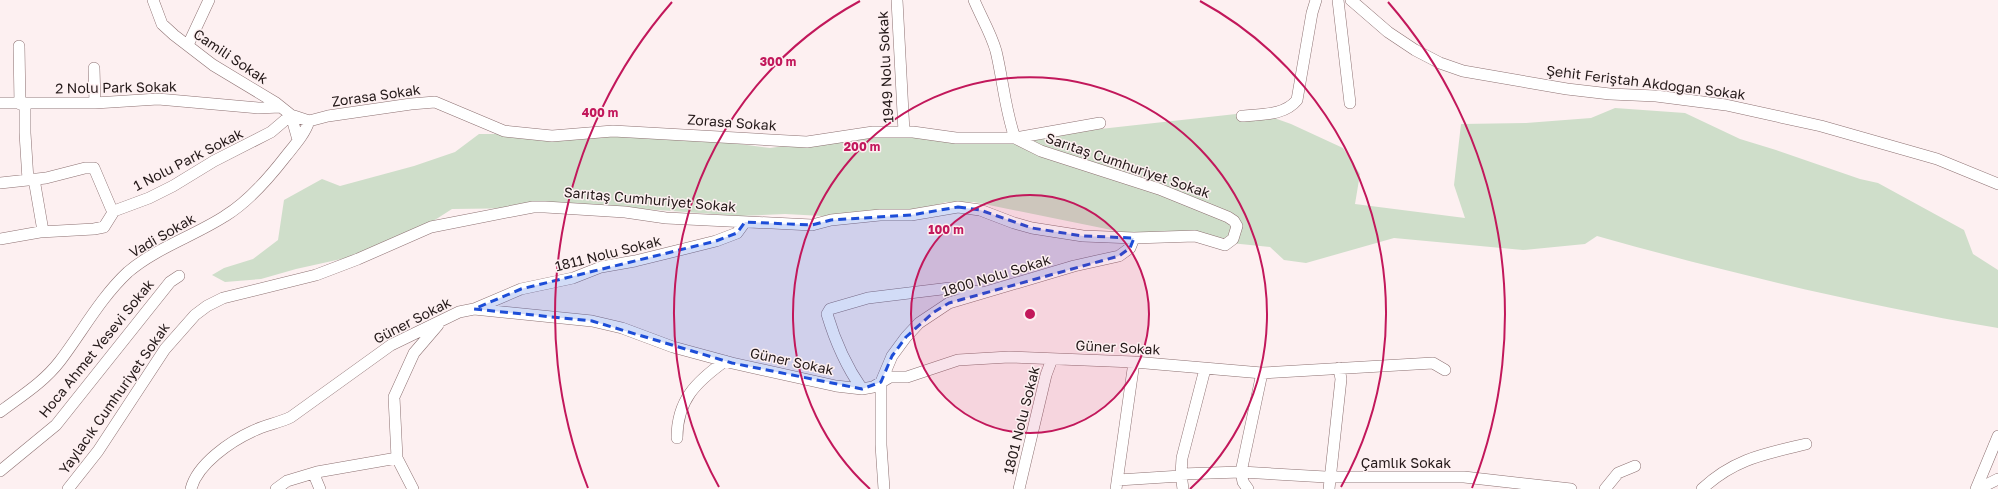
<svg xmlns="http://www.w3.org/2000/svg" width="1998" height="489" font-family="'Golos Text',sans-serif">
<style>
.green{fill:#cfdeca}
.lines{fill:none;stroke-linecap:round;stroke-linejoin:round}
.minor-casing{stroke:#8d7172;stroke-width:12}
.minor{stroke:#fff;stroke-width:11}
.marked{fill:#1d4ed8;fill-opacity:0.2;stroke:#1d4ed8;stroke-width:3;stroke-dasharray:8 5;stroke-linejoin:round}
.ring{fill:none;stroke:#c2185b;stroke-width:2}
.labels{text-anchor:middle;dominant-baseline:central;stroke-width:3;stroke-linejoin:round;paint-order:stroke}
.street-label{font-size:14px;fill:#241919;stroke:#fdf0f1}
.centre{fill:#c2185b;stroke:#fdf0f1;stroke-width:2}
.ring-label{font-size:12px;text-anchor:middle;font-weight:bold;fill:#c2185b;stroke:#fdf0f1;stroke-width:3;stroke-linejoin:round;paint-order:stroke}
</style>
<rect width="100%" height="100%" fill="#fdf0f1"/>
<path class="green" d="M1615,108L1685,113L1740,139L1776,150L1860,179L1878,183L1964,230L1973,254L1998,270V328C1863,305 1729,273 1597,236L1585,244L1523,250L1394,238L1306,263L1284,260L1270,247L1171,237L1141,236L974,202H946L905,214L860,218L785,214L740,216L617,207L452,209L391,248L296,269L261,279L225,282L212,275L224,268L253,259L278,240L284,200L322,179L340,186L414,166L455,152L479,134H501L544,141L614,134L709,140L770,148L892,131L992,138L1073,132L1245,113L1266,115L1291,124L1343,148L1360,174L1355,204L1465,218L1454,185L1461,124L1526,123L1591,118Z"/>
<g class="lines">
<g class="minor-casing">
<path id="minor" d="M153,0L162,24L174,35L213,65L276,103L291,115L309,121L328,116L411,104L435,102L504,131L552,136L613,131L807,142L873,132H913L956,138H1015L1100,123
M897,0L904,132
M974,0C981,17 991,33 996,51C1003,80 1005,110 1015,138
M1338,0L1350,103
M1351,0L1388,32L1415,50L1440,63L1463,71L1567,89L1610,94L1656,96L1726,105L1821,126L1937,159L1998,184
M188,45L209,0
M19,46L20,104
M94,68L95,103
M0,103H95L158,99L258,108L280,107
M25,104V133L28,180
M1242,116C1261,114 1284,116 1297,100L1312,13L1316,0
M34,179L43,231
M0,183L46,178L85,168H94L111,208L114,211L149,198L173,186L214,161L271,132L291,115L298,140
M0,239L40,232L94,229L104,227L114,211
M474,309L521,289L573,278L601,267L635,261L716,241L737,233L745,222
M1262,373L1241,472L1326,477H1464L1571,489
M862,389C846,366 835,341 827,314L830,309L868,298L950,288L980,292
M0,412C21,396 43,383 60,361C82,332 101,297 128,272C156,248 194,236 225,216C248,202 269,178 286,156C294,146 305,134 309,121
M677,438C677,400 696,382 725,361
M0,471L56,425L170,282L179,276
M1181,474L1241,472L1243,482L1248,489
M1118,480L1181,476
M68,489L98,451L165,349L195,315L207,306L223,298L316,275L358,259L431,227L533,207H545L625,212L666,218L812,225L831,220L880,215H911L958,207L980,210L1014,223L1032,228L1083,236L1134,238L1195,236L1225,245L1233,239L1237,226L1234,221L1228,217L1159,189L1041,151L1015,138
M191,489C197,464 231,441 253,431C265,425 279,423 291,417L391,345L459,312L474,309L592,321L622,328L673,347L732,363L836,386L862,389L873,387L890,377H907L958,360L1009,357L1134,362L1262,373L1433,363L1445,370
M276,489L287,481L317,472
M320,489L315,477L317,472L397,458
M413,489L397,458L394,397L414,353L438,325
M884,489L881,445V382L892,356L906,337L919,323L949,303L1074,266L1119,256L1130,248L1134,238
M1019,489L1046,375L1052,359
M1116,489L1134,362
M1183,489L1181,474L1182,458L1205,369
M1329,489L1341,379L1339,368
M1605,489L1618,473L1635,466
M1702,489C1734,459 1764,454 1806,444
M1976,489L1998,436
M1978,489L1998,479"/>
</g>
<use href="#minor" class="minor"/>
</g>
<path class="marked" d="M958,207L980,210L1032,228L1083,236L1134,238L1130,248L1119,256L949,303L934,312L906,337L892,356L881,382L862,389L732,363L592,321L474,309L521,289L716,241L737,233L745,222L812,225L831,220L911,215Z"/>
<circle cx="1030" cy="314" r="119" fill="#c2185b" fill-opacity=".12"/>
<g class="ring">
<circle cx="1030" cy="314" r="119"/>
<path d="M870 489A237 237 0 1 1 1190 489"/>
<path d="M719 487A356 356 0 0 1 860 1M1200 1A356 356 0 0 1 1341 487"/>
<path d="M588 488A475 475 0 0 1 672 2M1388 2A475 475 0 0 1 1472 488"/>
</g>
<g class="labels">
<g class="street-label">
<text transform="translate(231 56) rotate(34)">Camili Sokak</text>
<text transform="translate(885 67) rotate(-93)">1949 Nolu Sokak</text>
<text transform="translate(1646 82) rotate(7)">Şehit Feriştah Akdoğan Sokak</text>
<text transform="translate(116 87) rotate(-1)">2 Nolu Park Sokak</text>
<text transform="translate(376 95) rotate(-8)">Zorasa Sokak</text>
<text transform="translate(732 122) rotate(4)">Zorasa Sokak</text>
<text transform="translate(188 159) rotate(-27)">1 Nolu Park Sokak</text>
<text transform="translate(1128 165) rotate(19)">Sarıtaş Cumhuriyet Sokak</text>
<text transform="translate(650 199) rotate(5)">Sarıtaş Cumhuriyet Sokak</text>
<text transform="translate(162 235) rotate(-30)">Vadi Sokak</text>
<text transform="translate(608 253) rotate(-14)">1811 Nolu Sokak</text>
<text transform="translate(996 275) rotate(-17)">1800 Nolu Sokak</text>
<text transform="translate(412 320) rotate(-27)">Güner Sokak</text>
<text transform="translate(1118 347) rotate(3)">Güner Sokak</text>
<text transform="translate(96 348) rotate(-51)">Hoca Ahmet Yesevi Sokak</text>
<text transform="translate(792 361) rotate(12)">Güner Sokak</text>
<text transform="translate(114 398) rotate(-55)">Yaylacık Cumhuriyet Sokak</text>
<text transform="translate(1021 420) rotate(-76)">1801 Nolu Sokak</text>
<text x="1406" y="462">Çamlık Sokak</text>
</g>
</g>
<circle cx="1030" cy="314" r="6" class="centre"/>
<g class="ring-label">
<text x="778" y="66">300 m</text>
<text x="600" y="117">400 m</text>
<text x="862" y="151">200 m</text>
<text x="946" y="234">100 m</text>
</g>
</svg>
